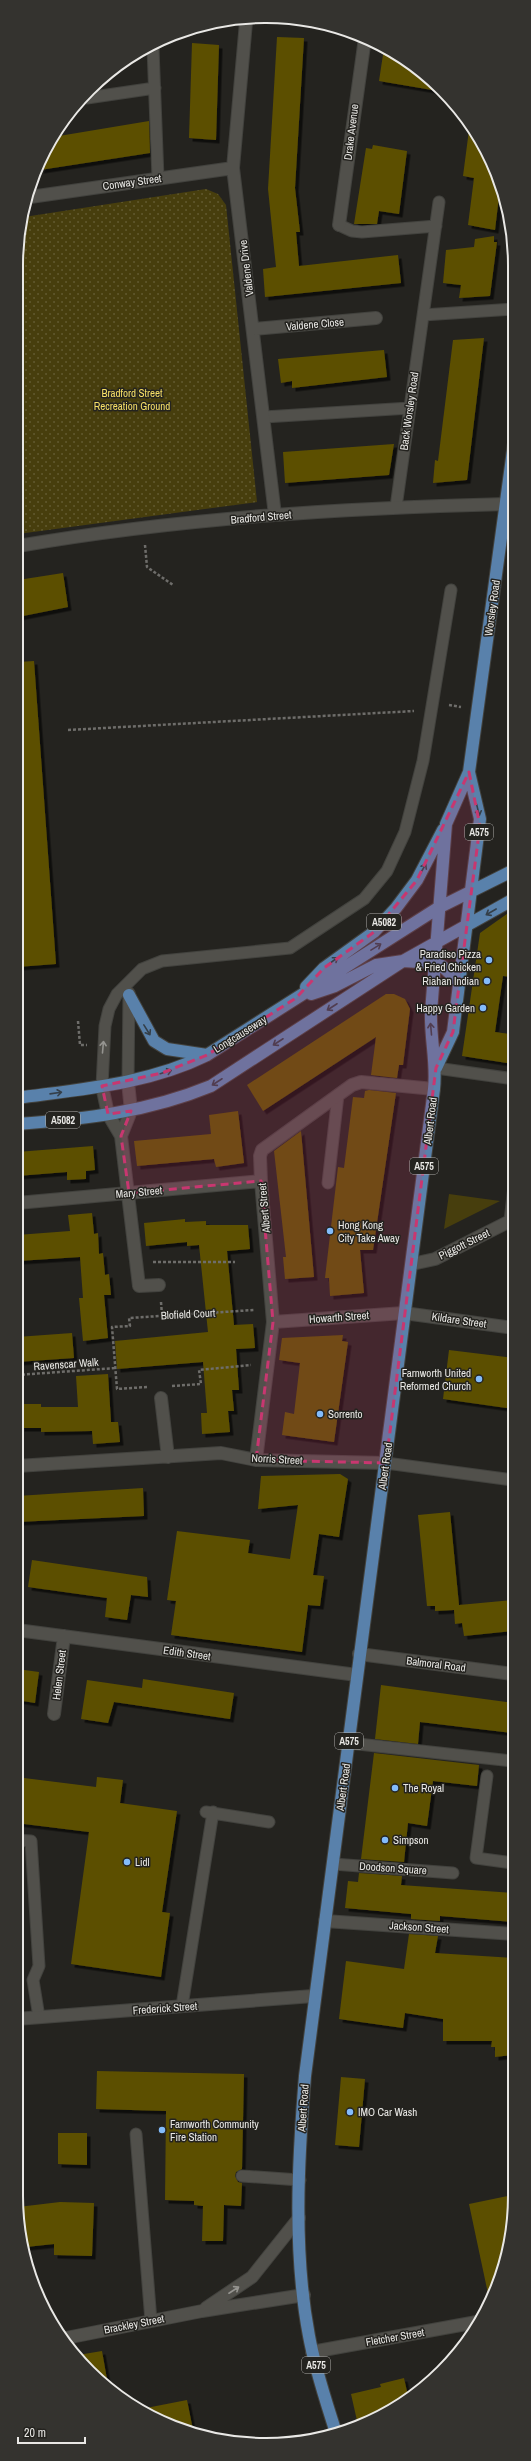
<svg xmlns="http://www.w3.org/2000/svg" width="531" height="2461" font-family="'Archivo Narrow',sans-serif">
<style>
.green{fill:#473e0d}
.park{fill:url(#park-dots)}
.building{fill:#5c4f00;filter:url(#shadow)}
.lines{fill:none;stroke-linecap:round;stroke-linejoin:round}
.lane-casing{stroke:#42423e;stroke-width:13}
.street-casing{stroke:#42423e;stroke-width:14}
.primary-casing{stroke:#42423e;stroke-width:14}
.path{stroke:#6e6d6a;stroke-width:2.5;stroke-dasharray:3 2;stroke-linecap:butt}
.lane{stroke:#51504b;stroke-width:11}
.street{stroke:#51504b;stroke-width:12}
.primary{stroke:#5981ab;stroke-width:12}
.oneway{stroke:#343f49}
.oneway2{stroke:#959490}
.marked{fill:#c83770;fill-opacity:0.2;stroke:#c83770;stroke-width:3;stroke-dasharray:8 5;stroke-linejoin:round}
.poi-dot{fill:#83bcfb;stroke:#24231f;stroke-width:1.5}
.labels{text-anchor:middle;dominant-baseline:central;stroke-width:3;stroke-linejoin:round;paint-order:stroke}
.shield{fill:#24231f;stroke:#aeadaa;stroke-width:1}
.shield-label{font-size:10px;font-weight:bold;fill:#e9e8e5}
.street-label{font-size:11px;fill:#e9e8e5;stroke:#24231f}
.park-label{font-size:11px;fill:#f6df66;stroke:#24231f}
.poi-label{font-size:11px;fill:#e9e8e5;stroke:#24231f;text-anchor:start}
.rim{fill:none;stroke:#e9e8e5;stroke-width:2}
</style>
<defs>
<pattern id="park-dots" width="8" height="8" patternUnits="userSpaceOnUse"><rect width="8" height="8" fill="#473e0d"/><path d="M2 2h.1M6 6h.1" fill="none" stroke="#625a30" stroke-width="1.8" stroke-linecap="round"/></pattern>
<filter id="shadow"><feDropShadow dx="3.5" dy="3.5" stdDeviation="0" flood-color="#0009"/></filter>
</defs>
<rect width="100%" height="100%" fill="#24231f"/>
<path class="green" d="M449,1194L500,1201L444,1229Z"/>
<path class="park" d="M206,189L218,194L226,205L257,502L18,534V233L24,217Z"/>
<path class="building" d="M277,37L304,38L295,188L300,232H296L299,266L398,255L401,283L265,297L263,269L276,267L268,189Z
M192,43L219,45L216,140L189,138Z
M384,48L442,89L444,92L379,81Z
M149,121L150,153L40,170L53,137Z
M469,130L496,170L500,188L495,230L468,225L474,178L463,176Z
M373,145L407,151L399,214L379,211L377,224H354L366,148L372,149Z
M494,236V242H497L490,296L459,298L461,285L443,283L446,250L474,247L475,239Z
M484,338L467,480L433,483L435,460L438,461L453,340Z
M384,350L387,377L292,388V381L281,383L278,359Z
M394,444L389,475L285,483L283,452Z
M63,573L68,607L18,617V580Z
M34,661L56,964L17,967L18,662Z
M514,909V977L503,976L495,1032L511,1034L507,1063L462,1056L480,933Z
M386,994H394L405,999L410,1009L403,1065H399L397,1078L371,1075L376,1037L263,1111L247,1085Z
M369,1090L396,1093L373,1250H360L364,1293L330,1296L329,1278H325L338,1167L344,1168L353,1097L364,1098L365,1091Z
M238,1111L244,1163L216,1167L214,1159L137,1166L134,1141L211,1134L209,1115Z
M301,1131L314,1277L285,1279L283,1257H286L274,1151Z
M93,1146L95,1170L86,1171V1179L67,1180V1172L17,1176V1152Z
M92,1213L94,1234L98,1233L99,1254L103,1253L105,1275L109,1274L111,1295H104L108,1338L83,1341L79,1298H83L80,1257L18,1261L17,1235L70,1231L68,1215Z
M185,1219V1222L206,1221V1225H248L250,1249L227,1251L234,1325L253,1324L255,1348L236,1349L239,1390H232L234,1411H228L230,1432L202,1434L201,1413H207L203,1362L117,1369L115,1341L208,1332L199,1245L187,1246V1242L146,1246L144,1223Z
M72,1333L74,1358L17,1362V1337Z
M343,1335L342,1341L348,1342L334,1442L282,1435L285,1412L294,1414L300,1363L279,1360L282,1338Z
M449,1350L514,1358V1409L443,1399Z
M108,1374L111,1422H118L120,1442L93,1444L92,1431L41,1432V1428H21V1425H17V1404H41V1407H78L76,1376Z
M340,1474L348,1479L339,1537L319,1534L313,1575L324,1576L320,1606L308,1605L302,1652L171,1635L176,1601L167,1600L177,1531L250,1540L248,1553L290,1559L298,1505L258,1509L261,1476Z
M143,1488L144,1516L17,1522V1496Z
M450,1512L459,1605L513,1600V1631L464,1636L462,1623L455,1624L454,1610L435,1611V1606H427L418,1515Z
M32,1560L147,1577L148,1597L131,1595L127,1620L105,1617L107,1598L28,1587Z
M17,1669L39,1672L35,1703L17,1700Z
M143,1679L234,1693L230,1719L114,1702L108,1723L81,1719L87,1680L142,1688Z
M381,1685L513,1703V1733L420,1722L418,1744L375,1739Z
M374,1753L479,1765L477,1786L433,1781L427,1826L408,1823L404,1862L361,1859Z
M16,1777L96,1787L97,1777L123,1780L120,1803L177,1811L162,1912L170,1913L161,1977L71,1964L89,1832L16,1823Z
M359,1873L402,1876L401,1885L513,1893V1922L440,1916V1921L411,1919V1914L345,1908L348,1881L358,1882Z
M409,1934L438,1936L435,1953L513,1958V2055L495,2057V2047H491L492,2041H443V2019L405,2013L403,2028L339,2019L346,1961L404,1969Z
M97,2071L244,2074L242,2169L236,2172L235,2176L238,2182L242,2183L241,2206L224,2205L223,2241H202L203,2206L194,2205V2201L165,2200L166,2111L96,2109Z
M341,2077L365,2079L359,2147L335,2145Z
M58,2133H87V2165L58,2164Z
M513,2195V2228L490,2303L469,2204Z
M60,2202L94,2203L92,2256L54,2255V2244L26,2247L18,2207Z
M102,2351L108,2385L89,2372L78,2355Z
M404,2378L408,2396L358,2425L351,2394L381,2387L380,2384Z
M187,2400L193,2430L155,2419L141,2409Z"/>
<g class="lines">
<g class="lane-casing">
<path id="lane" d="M153,48L158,178
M87,98L155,88
M339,225L352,231L362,232L436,226
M423,315L514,309
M264,417L410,408
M396,507L439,202
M436,1068L514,1079
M128,1082L129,993
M102,1086L105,1026L109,1009L117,994L142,969L162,961L290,948L364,899L387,871L405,832L423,761L451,590
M328,1183L338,1095
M510,1221L514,1186
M386,1463L513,1480
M349,1743L513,1761
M487,1776L476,1858L513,1863
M206,1812L269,1822
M16,1840L31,1841L39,1966L33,1980L39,2017
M333,1864L453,1873
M182,2006L213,1812
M136,2134L151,2321
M242,2176L300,2180"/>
</g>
<g class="street-casing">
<path id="street" d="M246,22L233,168L275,515
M30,197L233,168
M339,225L365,38
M253,329L376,318
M18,546C179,518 343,508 507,504
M102,1086L108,1114L121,1136L139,1286L159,1285
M121,1136L131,1111L128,1082
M17,1203L261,1181
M412,1264L435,1259L514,1219
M273,1322L404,1313L514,1328
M161,1398L168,1457
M256,1460L273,1322L261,1181L260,1156L262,1150L352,1085L361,1082L434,1089
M17,1466L221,1453L256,1460L386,1463
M17,1630L357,1675
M359,1654L513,1674
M54,1714L64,1636
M325,1921L513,1934
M16,2019L313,1996
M206,2308L252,2277L299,2218
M66,2338L202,2311L304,2295
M312,2352L477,2322"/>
</g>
<g class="primary-casing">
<path id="primary" d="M306,987L324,968L374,932L396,908L417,880L443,830
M311,994L335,986L376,965L403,961L435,963L442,966L460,983
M129,995L154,1041L167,1049L207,1055
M436,1068L453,1032L480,819L469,772
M17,1098C82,1089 148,1084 207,1055L438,908L514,870
M17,1124C85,1119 148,1112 211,1086L403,961L514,899
M336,2433C326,2401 315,2369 309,2336C293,2252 298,2161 305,2076L434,1089C437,1063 430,1038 431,1012L446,824L469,772L514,443"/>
</g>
<path class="path" d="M145,545L147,567L173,585
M449,705L461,707
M68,730L414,711
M78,1021L80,1045H87
M153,1262H235
M161,1302L162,1315
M17,1375L116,1368
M172,1386L201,1384L199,1370L251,1365
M147,1387L117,1389L112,1327L130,1326L129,1318L254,1310"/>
<use href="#lane" class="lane"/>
<use href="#street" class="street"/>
<use href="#primary" class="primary"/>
</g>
<defs><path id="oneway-shaft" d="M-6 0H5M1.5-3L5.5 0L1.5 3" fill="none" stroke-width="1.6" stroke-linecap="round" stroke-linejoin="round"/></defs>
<g class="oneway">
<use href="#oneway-shaft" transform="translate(478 810) rotate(76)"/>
<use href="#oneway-shaft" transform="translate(423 869) rotate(-61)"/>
<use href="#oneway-shaft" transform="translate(491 912) rotate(150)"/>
<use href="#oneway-shaft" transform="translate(376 947) rotate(-32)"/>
<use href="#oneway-shaft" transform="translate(333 961) rotate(-37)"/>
<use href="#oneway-shaft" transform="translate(332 1007) rotate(147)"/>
<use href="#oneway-shaft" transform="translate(431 1029) rotate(-95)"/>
<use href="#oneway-shaft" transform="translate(147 1030) rotate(58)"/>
<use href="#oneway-shaft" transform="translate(278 1042) rotate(147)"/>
<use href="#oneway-shaft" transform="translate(166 1072) rotate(-17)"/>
<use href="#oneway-shaft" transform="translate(217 1082) rotate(147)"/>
<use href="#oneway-shaft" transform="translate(56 1093) rotate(-8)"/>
</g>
<g class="oneway2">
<use href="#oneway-shaft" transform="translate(103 1047) rotate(-85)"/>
<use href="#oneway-shaft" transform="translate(234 2290) rotate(-33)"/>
</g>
<path class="marked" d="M469,772L480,826L453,1032L436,1068L386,1463L256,1460L273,1322L261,1181L129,1193L121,1136L131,1111L108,1114L102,1086L162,1073L207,1055L296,998L324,968L374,932L417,880Z"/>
<g class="poi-dot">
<circle cx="489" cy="960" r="4"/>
<circle cx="487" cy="981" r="4"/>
<circle cx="483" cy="1008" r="4"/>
<circle cx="330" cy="1231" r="4"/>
<circle cx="479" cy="1379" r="4"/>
<circle cx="320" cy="1414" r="4"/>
<circle cx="395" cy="1788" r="4"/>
<circle cx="385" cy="1840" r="4"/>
<circle cx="127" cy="1862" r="4"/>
<circle cx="350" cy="2112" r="4"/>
<circle cx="162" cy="2130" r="4"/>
</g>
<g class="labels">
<g class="shield">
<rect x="465" y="824" width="28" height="16" rx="3"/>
<rect x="367" y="914" width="34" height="16" rx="3"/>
<rect x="46" y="1112" width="34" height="16" rx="3"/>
<rect x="410" y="1158" width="28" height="16" rx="3"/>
<rect x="335" y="1733" width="28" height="16" rx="3"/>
<rect x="302" y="2357" width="28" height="16" rx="3"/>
</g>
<g class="shield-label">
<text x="479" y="832">A575</text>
<text x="384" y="922">A5082</text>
<text x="63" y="1120">A5082</text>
<text x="424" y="1166">A575</text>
<text x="349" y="1741">A575</text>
<text x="316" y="2365">A575</text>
</g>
<g class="street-label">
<text transform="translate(351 132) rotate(-83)">Drake Avenue</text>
<text transform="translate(132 182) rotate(-8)">Conway Street</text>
<text transform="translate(246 268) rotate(-97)">Valdene Drive</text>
<text transform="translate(315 324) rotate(-5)">Valdene Close</text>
<text transform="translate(409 411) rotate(-82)">Back Worsley Road</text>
<text transform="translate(261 517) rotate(-5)">Bradford Street</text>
<text transform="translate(492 608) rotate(-82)">Worsley Road</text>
<text transform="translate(240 1034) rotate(-32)">Longcauseway</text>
<text transform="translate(430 1121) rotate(-83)">Albert Road</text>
<text transform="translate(139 1192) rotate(-5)">Mary Street</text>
<text transform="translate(264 1208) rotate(-95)">Albert Street</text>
<text transform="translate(464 1244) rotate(-26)">Piggott Street</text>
<text transform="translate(188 1314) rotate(-3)">Blofield Court</text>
<text transform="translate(339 1317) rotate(-4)">Howarth Street</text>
<text transform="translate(459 1320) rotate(8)">Kildare Street</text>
<text transform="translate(66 1364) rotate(-4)">Ravenscar Walk</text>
<text transform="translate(277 1459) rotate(3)">Norris Street</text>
<text transform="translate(385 1466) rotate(-82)">Albert Road</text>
<text transform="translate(187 1653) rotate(8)">Edith Street</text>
<text transform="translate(436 1664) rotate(7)">Balmoral Road</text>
<text transform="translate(59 1675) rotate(-83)">Helen Street</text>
<text transform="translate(343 1787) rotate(-82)">Albert Road</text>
<text transform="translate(393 1868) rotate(4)">Doodson Square</text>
<text transform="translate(419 1927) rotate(4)">Jackson Street</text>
<text transform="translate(165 2008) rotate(-4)">Frederick Street</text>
<text transform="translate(303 2108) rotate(-86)">Albert Road</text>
<text transform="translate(134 2324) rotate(-11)">Brackley Street</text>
<text transform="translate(395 2337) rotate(-10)">Fletcher Street</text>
</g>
<g class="park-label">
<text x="132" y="393">Bradford Street<tspan x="132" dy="13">Recreation Ground</tspan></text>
</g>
<g class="poi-label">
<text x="481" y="954" text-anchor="end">Paradiso Pizza<tspan x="481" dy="13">&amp; Fried Chicken</tspan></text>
<text x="479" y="981" text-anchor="end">Riahan Indian</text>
<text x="475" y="1008" text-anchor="end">Happy Garden</text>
<text x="338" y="1225">Hong Kong<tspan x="338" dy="13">City Take Away</tspan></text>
<text x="471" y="1373" text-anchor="end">Farnworth United<tspan x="471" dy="13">Reformed Church</tspan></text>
<text x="328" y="1414">Sorrento</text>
<text x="403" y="1788">The Royal</text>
<text x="393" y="1840">Simpson</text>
<text x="135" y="1862">Lidl</text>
<text x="358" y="2112">IMO Car Wash</text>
<text x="170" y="2124">Farnworth Community<tspan x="170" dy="13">Fire Station</tspan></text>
</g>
</g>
<path d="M0 0H531V2461H0ZM265 23H266A242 242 0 0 1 508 265V2196A242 242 0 0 1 266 2438H265A242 242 0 0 1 23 2196V265A242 242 0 0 1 265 23Z" fill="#34332f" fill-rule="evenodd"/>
<path class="rim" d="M265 23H266A242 242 0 0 1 508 265V2196A242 242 0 0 1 266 2438H265A242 242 0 0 1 23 2196V265A242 242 0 0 1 265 23Z"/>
<path d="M18 2437v6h67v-6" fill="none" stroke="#e9e8e5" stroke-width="2"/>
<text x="24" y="2437" font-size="12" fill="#e9e8e5" stroke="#24231f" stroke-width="3" paint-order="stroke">20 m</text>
</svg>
